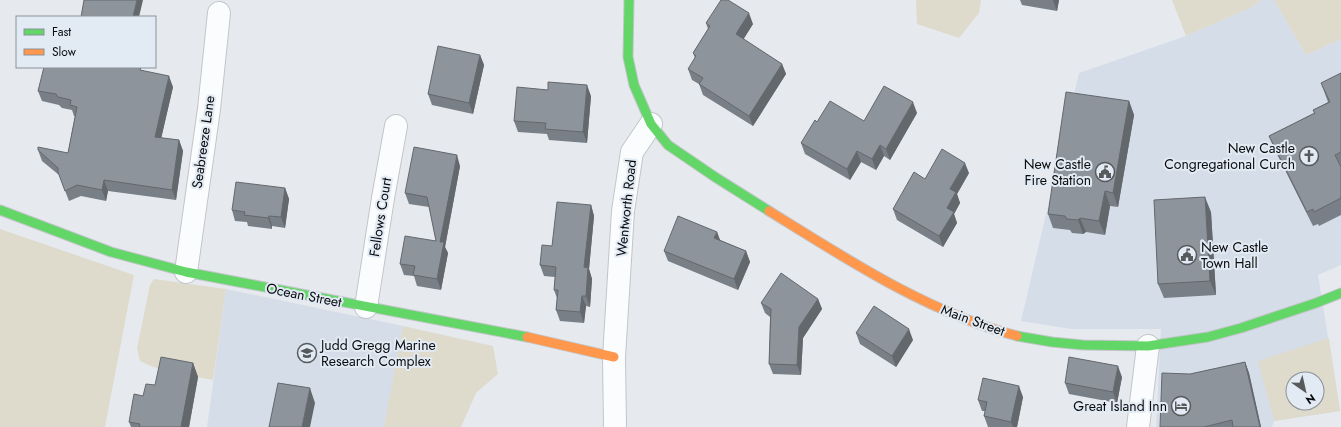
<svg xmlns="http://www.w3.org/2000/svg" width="1341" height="427" font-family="Jost,sans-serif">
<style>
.built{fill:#d5dde8;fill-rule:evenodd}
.green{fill:#dedbcd;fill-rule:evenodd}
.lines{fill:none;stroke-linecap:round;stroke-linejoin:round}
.street-casing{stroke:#c2c5c8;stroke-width:24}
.fast-casing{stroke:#c2c5c8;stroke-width:11}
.slow-casing{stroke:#c2c5c8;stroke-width:11}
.street{stroke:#fbfcfd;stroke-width:22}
.fast{stroke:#63d668;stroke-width:9}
.slow{stroke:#ff974d;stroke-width:9}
.wall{fill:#797f86}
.shaded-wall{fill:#63686d}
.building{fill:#8d949c;stroke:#63686d}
.labels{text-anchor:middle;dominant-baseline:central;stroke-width:4;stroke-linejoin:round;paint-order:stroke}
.street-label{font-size:14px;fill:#090c0f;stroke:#e2eaf3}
.poi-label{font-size:14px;fill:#090c0f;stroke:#e2eaf3;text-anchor:end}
</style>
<rect width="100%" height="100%" fill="#e6eaef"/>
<path class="built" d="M1261,0H1274L1306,55L1341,39V265L1318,275L1340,411L1274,421L1272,427H1156L1161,329H1071L1021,321L1079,73L1186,36L1252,7ZM1293,379H1317V403H1293Z
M226,289L403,326L385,427H207Z"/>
<path class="green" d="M916,0H981L979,13L959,38L917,24Z
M1172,0H1261L1252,7L1186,36Z
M1274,0H1341V39L1306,55Z
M0,229L134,275L105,427H0Z
M154,279L226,289L213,380C188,375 162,373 140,361L137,348L150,285Z
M403,326L493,346L498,374L476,393L461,427H384Z
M1329,338L1340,411L1274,421L1258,361ZM1293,379H1317V403H1293Z"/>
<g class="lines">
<g class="street-casing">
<path id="street" d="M186,272L209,109L219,13
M366,307L383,198L396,126
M615,427L614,357L623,211L632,152L651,124
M1138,427L1148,346"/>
</g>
<g class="fast-casing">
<path id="fast" d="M629,0L628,57L634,85L651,124L668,145L715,177L769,211
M0,210L111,252L186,272L527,337
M1017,336L1052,342L1083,345L1148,346L1208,337L1241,328L1316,303L1341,293"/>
</g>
<g class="slow-casing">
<path id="slow" d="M769,211C848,260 927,312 1017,336
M527,337L614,357"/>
</g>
<use href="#street" class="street"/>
<use href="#fast" class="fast"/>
<use href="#slow" class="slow"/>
</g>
<path class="wall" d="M1020,0H1059L1057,11L1022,5Z
M706,23L753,24L743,39L782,64L786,74L753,126L703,95L699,84L692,80L688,69L695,58L693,53L708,29Z
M480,55L484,65L473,114L432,105L428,94Z
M142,70L173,87L161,138L179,140L183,151L176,200L108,191L106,201L81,196L69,201L59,175L42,161L38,150L68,153L75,116H74L72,110L62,108L59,105L42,101L38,91Z
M1341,73V215L1319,226L1318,224L1313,226L1275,150L1269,136L1314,113L1313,110L1328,102L1321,83Z
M591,96L587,143L549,140L547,134L518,132L514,121Z
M1129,101L1134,115L1118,207L1110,206L1105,235L1086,232L1083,234L1072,233L1070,230L1053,228L1048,214Z
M917,113L890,160L884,156L876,170L861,162L850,180L805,154L801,143L817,122L864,121Z
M460,166L445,247L448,253L441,290L417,286L414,276L404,275L400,264L436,241L429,207L409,204L405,193Z
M969,173L957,194L960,203L954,214L957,223L943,247L897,220L893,209L925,179Z
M285,188L289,199L285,228L272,226V229L248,226L247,222L235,221L232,210Z
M591,205L594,216L589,269L592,279L590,307L586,306L584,323L560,321L556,310L557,298L554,290L555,277L544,276L540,265L552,246Z
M1211,212L1216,295L1164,298L1158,284Z
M717,232L720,240L746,251L750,262L738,290L668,261L664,251Z
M818,299L822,309L803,338L801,375L773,374L769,364L770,317L765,313L761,303Z
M856,333L913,340L896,367L860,344Z
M1245,362L1249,373L1261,427H1160L1190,374Z
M193,363L198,377L189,427H131L129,422L143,396L155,385Z
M1122,377L1117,403L1069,394L1065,383Z
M1023,397L1017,427H988L984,416L985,411H982L978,400Z"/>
<path class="shaded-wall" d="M137,0H143L139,17H133Z
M1053,0H1059L1057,11Z
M749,13L753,24L740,45L736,34Z
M480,55L484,65L473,114L469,103Z
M782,64L786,74L753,126L749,116Z
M169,76L173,87L159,148L155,137Z
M587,85L591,96L587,143L583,132Z
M1129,101L1134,115L1118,207L1113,193Z
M913,102L917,113L890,160L886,149Z
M179,140L183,151L176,200L172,190Z
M880,145L884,156L876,170L872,159Z
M857,151L861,162L850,180L847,169Z
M457,155L460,166L445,247L448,253L441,290L437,279L440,242Z
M965,163L969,173L957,194L960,203L954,214L957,223L943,247L939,236L947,208L950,189Z
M104,180L108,191L106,201L102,190Z
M285,188L289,199L285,228L281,217Z
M1105,191L1110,206L1105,235L1099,221Z
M1205,197L1211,212L1216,295L1210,281Z
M591,205L594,216L589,269L592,279L590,307L586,296L584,267Z
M269,216L272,226V229L268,218Z
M1080,218L1086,232L1083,234L1078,220Z
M717,232L721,243L714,238Z
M746,251L750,262L738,290L734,279Z
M582,296L586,306L584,323L580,312Z
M818,299L822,309L803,338L801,375L797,365L799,327Z
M909,329L913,340L896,367L892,356Z
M1245,362L1249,373L1261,427H1260Z
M193,363L198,377L189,427H181Z
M1118,366L1122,377L1117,403L1113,392Z
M1019,386L1023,397L1017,427H1013L1011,422Z
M310,388L315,403L310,427H302Z"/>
<path class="building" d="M84,0H137L133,17H81Z
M721,0H728L749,13L736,34L782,64L749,116L699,84L703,78L688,69L696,56L693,53L710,26L706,23Z
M438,46L480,55L469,103L428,94Z
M44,67H141L140,70L169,76L155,137L179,140L172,190L104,180L102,190L77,185L65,191L58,172V168L38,150V147L68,153L77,107L70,105L71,100L58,97L56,94L38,91Z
M1341,73V152L1335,155L1341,167V198L1314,212L1313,209L1307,212L1269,136L1315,113L1313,110L1330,102L1321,83Z
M548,82L587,85L583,132L545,129L546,123L514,121L517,87L548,90Z
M884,86L913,102L886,149L880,145L872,159L857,151L847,169L801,143L815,120L817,122L830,101L864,121Z
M1066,92L1129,101L1113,193L1105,191L1099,221L1080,218L1078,220L1067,219L1065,216L1048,214Z
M414,147L457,155L440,242H444L437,279L413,275L415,266L400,264L405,236L436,241L427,197L405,193Z
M942,149L965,163L950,189L956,192L947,208L954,212L939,236L893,209L914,172L925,179Z
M236,182L285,188L281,217L269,216L268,218L244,215L245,212L232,210Z
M1205,197L1210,281L1158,284L1154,200Z
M557,202L591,205L584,267L588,268L586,296H582L580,312L556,310L558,290H554L556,267L540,265L542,245L552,246Z
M678,216L717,232L714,238L746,251L734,279L664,251Z
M781,273L818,299L799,327L797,365L769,364L771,309L761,303Z
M874,306L909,329L892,356L856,333Z
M161,357L193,363L181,427H139L140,424L129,422L134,394L143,396L146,384L155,385Z
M1069,357L1118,366L1113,392L1065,383Z
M1245,362L1260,427H1233L1232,420L1204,427H1160L1162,373L1190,374Z
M983,378L1019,386L1011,422L984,416L987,402L978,400Z
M278,383L310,388L302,427H269Z"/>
<defs>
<g id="church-ring" transform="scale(1)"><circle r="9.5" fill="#e2eaf3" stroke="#565a5d" stroke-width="1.5"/><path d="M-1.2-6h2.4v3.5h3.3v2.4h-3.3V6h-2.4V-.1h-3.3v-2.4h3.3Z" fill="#565a5d"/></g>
<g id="civic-ring" transform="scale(1)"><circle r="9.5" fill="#e2eaf3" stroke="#565a5d" stroke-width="1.5"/><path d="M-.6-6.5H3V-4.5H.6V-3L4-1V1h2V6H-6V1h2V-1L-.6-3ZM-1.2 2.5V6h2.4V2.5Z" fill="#565a5d"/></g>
<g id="university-ring" transform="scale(1)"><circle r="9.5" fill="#e2eaf3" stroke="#565a5d" stroke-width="1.5"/><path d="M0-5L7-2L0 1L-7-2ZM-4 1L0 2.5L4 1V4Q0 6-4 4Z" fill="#565a5d"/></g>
<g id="hotel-ring" transform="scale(1)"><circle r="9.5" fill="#e2eaf3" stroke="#565a5d" stroke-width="1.5"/><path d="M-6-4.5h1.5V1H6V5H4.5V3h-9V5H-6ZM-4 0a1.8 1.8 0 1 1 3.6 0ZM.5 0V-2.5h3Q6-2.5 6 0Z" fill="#565a5d"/></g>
</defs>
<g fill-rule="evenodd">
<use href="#church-ring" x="1309" y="156"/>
<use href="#civic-ring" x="1105" y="172"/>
<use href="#civic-ring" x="1187" y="255"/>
<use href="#university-ring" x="307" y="353"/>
<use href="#hotel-ring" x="1181" y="406"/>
</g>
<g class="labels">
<g class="street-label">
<text transform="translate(203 142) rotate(-82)">Seabreeze Lane</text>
<text transform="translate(626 208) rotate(-84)">Wentworth Road</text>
<text transform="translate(380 217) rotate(-81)">Fellows Court</text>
<text transform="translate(304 295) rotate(11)">Ocean Street</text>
<text transform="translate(973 320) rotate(20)">Main Street</text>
</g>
<g class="poi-label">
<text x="1295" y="148">New Castle<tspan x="1295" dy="16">Congregational Curch</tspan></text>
<text x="1091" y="164">New Castle<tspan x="1091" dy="16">Fire Station</tspan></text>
<text x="1201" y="247" text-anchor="start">New Castle<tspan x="1201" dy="16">Town Hall</tspan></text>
<text x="321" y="345" text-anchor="start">Judd Gregg Marine<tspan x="321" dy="16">Research Complex</tspan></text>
<text x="1167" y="406">Great Island Inn</text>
</g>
</g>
<rect x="16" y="16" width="140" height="52" fill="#e2eaf3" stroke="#8b9198"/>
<rect x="24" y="29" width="20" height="6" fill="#63d668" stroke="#8b9198"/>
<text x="52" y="36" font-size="12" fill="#090c0f">Fast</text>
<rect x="24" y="49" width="20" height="6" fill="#ff974d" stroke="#8b9198"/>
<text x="52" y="56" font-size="12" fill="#090c0f">Slow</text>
<g transform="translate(1305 391) rotate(146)"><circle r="19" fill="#e2eaf3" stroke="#8b9198"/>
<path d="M0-3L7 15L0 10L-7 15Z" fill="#565a5d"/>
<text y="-6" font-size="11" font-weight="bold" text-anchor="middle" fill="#090c0f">N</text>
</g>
</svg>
